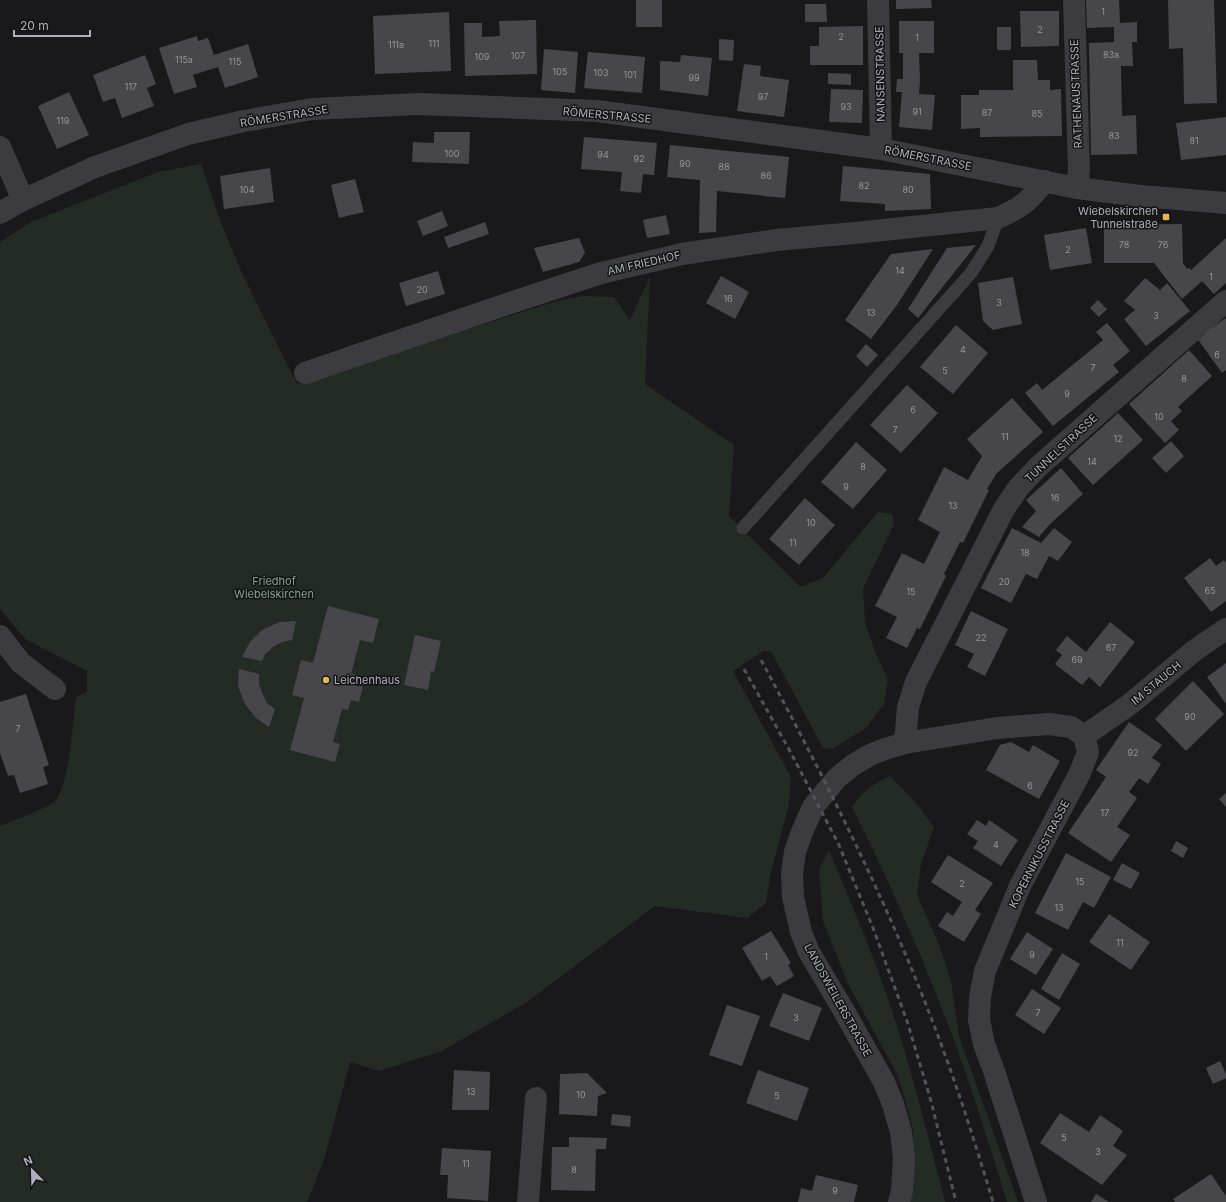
<svg xmlns="http://www.w3.org/2000/svg" width="1226" height="1202" font-family="Inter,sans-serif">
<style>
.green{fill:#242b25}
.building{fill:#47464b}
.lines{fill:none;stroke-linecap:round;stroke-linejoin:round}
.service{stroke:#3b3b40;stroke-width:13}
.minor{stroke:#3b3b40;stroke-width:22}
.tertiary{stroke:#3b3b40;stroke-width:22}
.rail{stroke:#525359;stroke-width:3;stroke-dasharray:5 4;stroke-linecap:butt}
.poi-dot{fill:#e3b74a;stroke:#141416;stroke-width:1.5}
.labels{text-anchor:middle;dominant-baseline:central;stroke-width:3;stroke-linejoin:round;paint-order:stroke}
.number-label{font-size:9px;fill:#94969e}
.street-label{font-size:11px;fill:#adb0ba;stroke:#141416}
.poi-label{font-size:11px;fill:#adb0ba;stroke:#141416;text-anchor:end}
.park-label{font-size:11px;fill:#86a389;stroke:#141416}
</style>
<rect width="100%" height="100%" fill="#19191b"/>
<path class="green" d="M201,164L217,212L240,269L297,384L560,300L584,296L614,297L630,320L650,277L645,384L734,445L729,516L800,587L823,578L878,512L892,514L894,524L863,589L865,622L875,652L888,679L884,704L866,728L832,749L823,748L771,651H763L733,671L791,777L789,804L770,876L766,903L747,918L655,906L527,1002L442,1051L379,1071L350,1062L324,1160L307,1202H0V826C10,822 49,807 54,802C70,785 73,720 76,697L87,692V671L25,639L0,609V242L31,222L158,172Z
M890,776L916,803L934,827L921,864L917,894L941,950L951,981L959,1036L1018,1202H1007C987,1137 967,1072 942,1009C915,940 885,873 852,807C864,790 872,785 890,776Z
M829,850C853,908 878,966 897,1026C915,1084 930,1143 945,1202H907L913,1172V1128L898,1076L848,984L823,921L819,870Z"/>
<path class="building" d="M636,0H662V27H636Z
M896,0H931L932,8L896,9Z
M1086,0H1119L1120,23L1137,22V42H1132L1133,66H1121L1122,116L1136,115L1137,154L1091,155L1089,43L1114,42V27L1087,28Z
M1168,0H1214L1217,103L1184,104L1183,48L1169,49Z
M805,4H826L827,22H805Z
M1020,11H1059V46L1021,47Z
M449,12L451,71L375,74L373,16Z
M536,20L537,74L465,76L464,23H482V37L500,36L499,21Z
M899,21H934V53H919L920,81L919,94L935,95L932,130L899,127L902,92H896L897,79H903V53H899Z
M863,26V65H810V46H819V27Z
M997,27H1011V50H997Z
M197,36L198,41L208,38L214,55L248,44L258,77L225,88L218,67L193,75L197,87L174,94L159,48Z
M719,39L734,40L733,61L719,60Z
M544,49L578,52L575,93L541,90Z
M588,52L645,57L642,93L584,88Z
M145,55L156,84L147,88L154,106L122,118L115,98L103,102L93,75Z
M681,55L712,58L708,96L660,90V61L680,62Z
M1013,60H1037L1038,80H1050V90L1061,89L1062,136L980,137V128L961,129V95H979V90H1013Z
M744,64L761,66L760,76L789,80L784,117L737,111Z
M828,73L851,74V85L828,84Z
M831,89L863,90L862,123L829,122Z
M69,92L89,135L57,149L38,106Z
M1226,117V155L1181,160L1176,123Z
M434,132H470L469,164L412,162L413,142L434,143Z
M584,137L657,143L654,175L643,174L641,193L620,191L622,172L581,169Z
M670,145L789,157L785,198L717,191L716,232L699,233L700,180L667,177Z
M843,166L930,174L931,209L885,211V204L840,201Z
M270,168L274,202L224,209L220,176Z
M355,179L364,212L339,218L331,185Z
M442,211L448,226L423,236L417,221Z
M666,215L670,234L647,238L643,220Z
M485,222L489,234L448,248L444,237Z
M1182,224L1183,263L1187,269L1189,268L1191,270L1226,238V283L1214,294L1202,281L1182,299L1154,263H1104V225Z
M1086,228L1092,263L1050,270L1044,235Z
M579,238L585,253L579,262L543,272L534,248Z
M976,245L918,318L908,309L947,248Z
M933,249L897,305L871,339L845,320L891,254Z
M438,271L445,294L406,306L399,283Z
M721,276L749,292L735,319L706,303Z
M1013,277L1022,324L993,330L983,321L978,283Z
M1145,278L1160,290L1167,283L1190,311L1146,346L1124,319L1135,310L1124,301Z
M1098,300L1107,309L1099,317L1090,308Z
M1226,318V370L1222,373L1197,338Z
M1107,323L1130,351L1113,365L1119,372L1053,426L1025,393L1037,383L1042,390L1103,340L1096,332Z
M956,325L988,353L953,394L920,367Z
M866,344L878,355L867,367L856,356Z
M1189,350L1212,376L1178,407L1182,411L1171,421L1179,430L1165,443L1129,404Z
M907,385L938,413L901,453L870,425Z
M1012,398L1043,432L997,473L987,489L989,490L963,543L960,542L944,574L946,576L920,629L917,628L907,648L886,638L897,617L875,606L902,553L924,564L940,532L918,520L944,467L968,480L982,456L967,439Z
M1118,413L1143,440L1093,485L1068,458Z
M1171,441L1184,456L1166,473L1152,458Z
M856,442L887,470L853,509L821,482Z
M1061,468L1083,494L1049,525L1039,537L1022,527L1036,511L1026,500Z
M805,498L835,525L799,565L769,539Z
M1012,528L1041,543L1054,528L1072,542L1058,561L1049,556L1037,579L1026,574L1011,603L981,588Z
M1210,558L1216,566L1224,560L1226,563V601L1211,612L1184,578Z
M328,606L379,619L373,643L360,640L351,674L358,675L355,685L363,687L359,702L351,700L348,710L342,709L333,742L340,744L335,762L290,750L304,698L292,695L301,660L313,663Z
M971,611L1008,629L985,676L967,667L974,654L955,645Z
M296,621L292,640L282,642L273,647L265,654L262,661L242,657L250,642L262,630L280,622Z
M1110,622L1135,642L1100,687L1089,677L1082,685L1055,664L1062,655L1056,650L1067,636L1086,652Z
M415,635L441,641L434,672L431,671L428,690L404,685Z
M1226,663V704L1207,677Z
M239,669L259,674V684L262,693L267,703L275,709L269,727L256,718L245,704L238,686Z
M1193,681L1224,714L1186,751L1155,719Z
M26,694L49,765L43,767L48,784L20,793L14,775L8,776L0,753V702Z
M1129,722L1162,745L1152,758L1161,764L1148,784L1139,778L1129,792L1137,798L1117,827L1130,835L1111,862L1068,833L1106,777L1096,770Z
M1011,742L1029,752L1033,745L1060,761L1039,799L986,770L1000,745Z
M1226,793V807L1219,799Z
M977,820L986,826L989,820L1018,840L1001,866L973,848L978,841L967,834Z
M1176,841L1188,848L1183,858L1171,851Z
M1066,853L1111,877L1094,908L1083,902L1068,930L1035,913Z
M948,855L993,883L975,910L981,914L964,942L938,926L947,912L953,916L962,902L931,882Z
M1122,863L1140,873L1131,889L1113,880Z
M1109,914L1150,942L1131,970L1089,942Z
M771,931L791,963L788,965L794,976L777,986L770,976L762,981L742,948Z
M1027,932L1053,949L1036,975L1010,959Z
M1062,953L1080,964L1059,1000L1041,989Z
M1032,989L1061,1008L1044,1034L1015,1015Z
M783,993L822,1008L809,1041L769,1026Z
M727,1005L760,1016L742,1066L709,1055Z
M1220,1061L1226,1074V1078L1213,1084L1206,1068Z
M454,1070L490,1072L489,1110H452Z
M758,1070L809,1088L797,1121L746,1103Z
M587,1073L607,1093L598,1096L597,1116L559,1114L560,1074Z
M1060,1113L1089,1132L1100,1115L1123,1131L1113,1146L1127,1155L1102,1185L1040,1143Z
M612,1114L631,1116L630,1127L611,1125Z
M569,1137L607,1138L606,1149H596L595,1191L551,1190L552,1147H569Z
M442,1148L491,1151L488,1201L447,1198L448,1175H440Z
M1211,1174L1226,1196V1202H1175L1173,1199Z
M816,1175L858,1185L854,1202H798L801,1188L812,1191Z
M1096,1194L1109,1202H1091Z"/>
<g class="lines">
<path class="service" d="M743,528L971,273L988,246L998,218"/>
<path class="minor" d="M878,0L881,149
M1074,0L1079,170L1077,188
M0,147L23,200
M0,213L23,200L95,167L188,134L244,121L312,109L419,104L597,111L881,149L1077,188L1141,196L1226,203
M305,373L513,302L601,273L682,254L776,240L855,233L998,218C1022,207 1028,202 1045,181
M0,636L21,663L55,689
M1084,736L1129,705L1195,650L1226,629
M905,743L908,707L916,682L1004,509L1019,487L1039,466L1226,301
M528,1202L536,1098"/>
<path class="tertiary" d="M899,1202L902,1191L904,1159L901,1132L893,1104L884,1082L844,1011L809,952L801,932L793,897L792,874L795,852L802,832L813,807L837,778L853,765L870,755L885,749L905,743L997,728L1049,724L1071,727L1084,736L1088,752L1080,773L1020,886L985,971L980,997L979,1020L984,1044L994,1071L1036,1202"/>
<path class="rail" d="M761,660C823,775 883,893 930,1015C954,1076 974,1139 993,1202
M744,669L791,753L839,845L873,928L907,1021L931,1101L956,1202"/>
</g>
<g class="poi-dot">
<rect x="1162" y="213" width="8" height="8" rx="2"/>
<circle cx="326" cy="680" r="4"/>
</g>
<g class="labels">
<g class="number-label">
<text x="1103" y="11">1</text>
<text x="1040" y="29">2</text>
<text x="841" y="36">2</text>
<text x="917" y="37">1</text>
<text x="434" y="43">111</text>
<text x="396" y="44">111a</text>
<text x="1111" y="54">83a</text>
<text x="518" y="55">107</text>
<text x="482" y="56">109</text>
<text x="184" y="59">115a</text>
<text x="235" y="61">115</text>
<text x="560" y="71">105</text>
<text x="601" y="72">103</text>
<text x="630" y="74">101</text>
<text x="694" y="77">99</text>
<text x="131" y="86">117</text>
<text x="763" y="96">97</text>
<text x="846" y="106">93</text>
<text x="917" y="111">91</text>
<text x="987" y="112">87</text>
<text x="1037" y="113">85</text>
<text x="63" y="120">119</text>
<text x="1114" y="135">83</text>
<text x="1194" y="140">81</text>
<text x="452" y="153">100</text>
<text x="603" y="154">94</text>
<text x="639" y="158">92</text>
<text x="685" y="163">90</text>
<text x="724" y="166">88</text>
<text x="766" y="175">86</text>
<text x="864" y="185">82</text>
<text x="247" y="189">104</text>
<text x="908" y="189">80</text>
<text x="1124" y="244">78</text>
<text x="1163" y="244">76</text>
<text x="1068" y="249">2</text>
<text x="900" y="270">14</text>
<text x="1211" y="276">1</text>
<text x="422" y="289">20</text>
<text x="728" y="298">16</text>
<text x="999" y="302">3</text>
<text x="871" y="312">13</text>
<text x="1156" y="315">3</text>
<text x="963" y="349">4</text>
<text x="1217" y="354">6</text>
<text x="1093" y="367">7</text>
<text x="945" y="370">5</text>
<text x="1184" y="378">8</text>
<text x="1067" y="393">9</text>
<text x="913" y="409">6</text>
<text x="1159" y="416">10</text>
<text x="895" y="429">7</text>
<text x="1005" y="436">11</text>
<text x="1118" y="438">12</text>
<text x="1092" y="461">14</text>
<text x="863" y="466">8</text>
<text x="846" y="486">9</text>
<text x="1055" y="497">16</text>
<text x="953" y="505">13</text>
<text x="811" y="522">10</text>
<text x="793" y="542">11</text>
<text x="1025" y="552">18</text>
<text x="1004" y="581">20</text>
<text x="1210" y="590">65</text>
<text x="911" y="591">15</text>
<text x="981" y="637">22</text>
<text x="1111" y="647">67</text>
<text x="1077" y="659">69</text>
<text x="1190" y="716">90</text>
<text x="18" y="728">7</text>
<text x="1133" y="752">92</text>
<text x="1030" y="785">6</text>
<text x="1105" y="812">17</text>
<text x="996" y="844">4</text>
<text x="1080" y="881">15</text>
<text x="962" y="883">2</text>
<text x="1059" y="907">13</text>
<text x="1120" y="942">11</text>
<text x="1032" y="954">9</text>
<text x="766" y="956">1</text>
<text x="1038" y="1012">7</text>
<text x="796" y="1017">3</text>
<text x="471" y="1091">13</text>
<text x="581" y="1094">10</text>
<text x="777" y="1095">5</text>
<text x="1064" y="1137">5</text>
<text x="1098" y="1151">3</text>
<text x="466" y="1163">11</text>
<text x="574" y="1169">8</text>
<text x="835" y="1190">9</text>
</g>
<g class="street-label">
<text transform="translate(880 74) rotate(-91)">NANSENSTRASSE</text>
<text transform="translate(1076 94) rotate(-92)">RATHENAUSTRASSE</text>
<text transform="translate(607 115) rotate(5)">RÖMERSTRASSE</text>
<text transform="translate(284 116) rotate(-9)">RÖMERSTRASSE</text>
<text transform="translate(928 158) rotate(11)">RÖMERSTRASSE</text>
<text transform="translate(644 263) rotate(-13)">AM FRIEDHOF</text>
<text transform="translate(1061 448) rotate(-43)">TUNNELSTRASSE</text>
<text transform="translate(1156 683) rotate(-40)">IM STAUCH</text>
<text transform="translate(1039 854) rotate(-63)">KOPERNIKUSSTRASSE</text>
<text transform="translate(838 1000) rotate(61)">LANDSWEILERSTRASSE</text>
</g>
<g class="poi-label">
<text x="1158" y="211">Wiebelskirchen<tspan x="1158" dy="13">Tunnelstraße</tspan></text>
<text x="334" y="680" text-anchor="start">Leichenhaus</text>
</g>
<g class="park-label">
<text x="274" y="581">Friedhof<tspan x="274" dy="13">Wiebelskirchen</tspan></text>
</g>
</g>
<g transform="translate(32 1170) rotate(337)" stroke="#141416" stroke-width="3" paint-order="stroke">
<path d="M0-3L7 15L0 10L-7 15Z" fill="#adb0ba"/>
<text y="-6" font-size="11" font-weight="bold" text-anchor="middle" fill="#adb0ba">N</text>
</g>
<path d="M14 30v6h76v-6" fill="none" stroke="#adb0ba" stroke-width="2"/>
<text x="20" y="30" font-size="12" fill="#adb0ba" stroke="#141416" stroke-width="3" paint-order="stroke">20 m</text>
</svg>
